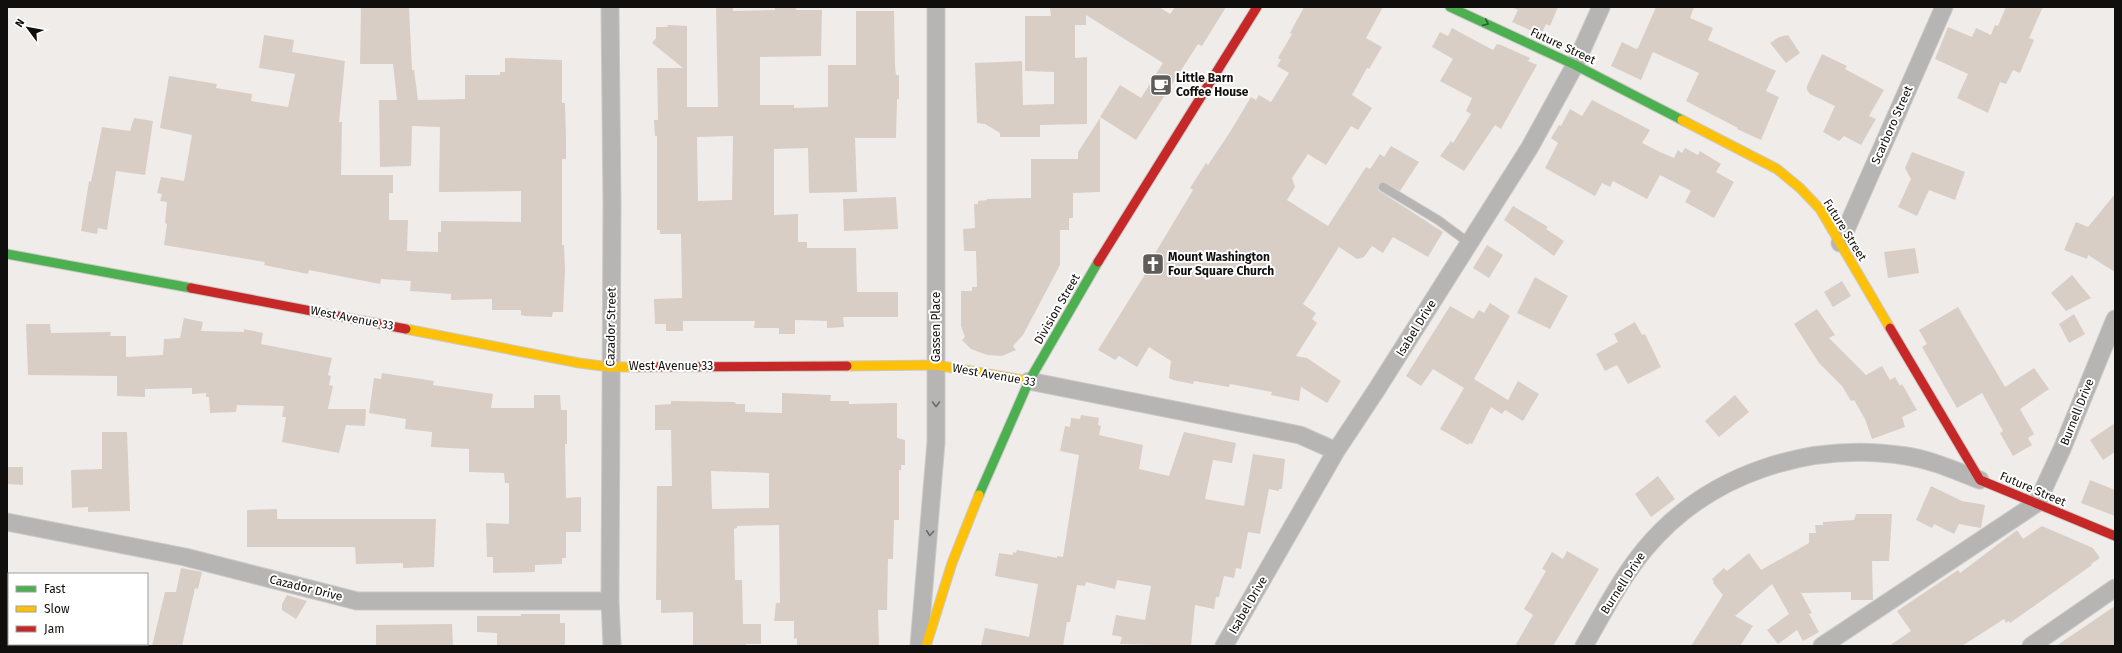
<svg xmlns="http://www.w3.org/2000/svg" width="2122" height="653" font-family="'Fira Sans',sans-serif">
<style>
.building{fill:#d9cec6;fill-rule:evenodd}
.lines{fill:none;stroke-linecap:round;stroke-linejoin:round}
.lane-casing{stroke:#cbc9c7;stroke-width:10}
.street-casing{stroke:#cbc9c7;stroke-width:19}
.fast-casing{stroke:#cbc9c7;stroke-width:11}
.slow-casing{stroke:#cbc9c7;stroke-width:11}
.jam-casing{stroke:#cbc9c7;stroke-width:11}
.lane{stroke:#b6b5b3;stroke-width:8}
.street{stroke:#b6b5b3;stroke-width:17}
.fast{stroke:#4caf50;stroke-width:9}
.slow{stroke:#ffc107;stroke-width:9}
.jam{stroke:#c62828;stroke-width:9}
.oneway{stroke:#2e5f2e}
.oneway2{stroke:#6c6a68}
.labels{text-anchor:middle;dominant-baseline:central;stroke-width:4;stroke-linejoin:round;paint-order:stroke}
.street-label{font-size:12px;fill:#110f0d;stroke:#fff}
.poi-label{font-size:12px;font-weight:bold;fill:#110f0d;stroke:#fff;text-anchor:start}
</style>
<rect width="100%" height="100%" fill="#f0ece9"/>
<path class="building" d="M361,7H409L412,70H414L418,100L465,99V75H500V72H505V58L562,60V103H565L566,137V159H562V245H564L565,270L563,312H553L552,317L525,316L521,315V310H492V299L451,300V294L410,291L411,281L381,279L380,284L309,270L308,274L264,265L265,262L164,245L167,224L165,223L167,202L160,201L162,194L157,193L161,177L184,181L192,135L160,128L169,76L217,84L216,88L252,94L251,101L288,107L295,74L259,68L264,35L294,40L292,52L345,61L339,122H342L341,175H393V193H389V220H408L407,251L438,252V232H441V221L521,222V191L439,192L440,127L412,126L411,166L380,167L379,100H397L393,64H360Z
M716,7H733V11L775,10V7H796V10H822L821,56L760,57V105H794V108L828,107V65H856V11H894L895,66L896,75H899V99H897L896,138H855L857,192L809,193L808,148L774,149V215L798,214V242H807V248H856L857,292H898V317H843L844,327L827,328V321L795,320V334H779V328H754L755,321H683V331H666V324H655L654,299L682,298L681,234H660V230H657V136H655L654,120H658L657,68H683L652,43L656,38V27H668L667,25L687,26V107H718ZM733,136L732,200L698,201L697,137Z
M1159,7L1170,14L1175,7H1226L1202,46L1198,44L1136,140L1100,117L1120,85L1141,98L1163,63L1086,15V25H1075V58L1087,57V124L1040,125V137H1000V133L985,124L977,123L975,63L1022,61L1023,105L1054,104V72L1025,71V16H1051L1050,8Z
M1304,7H1383L1366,38L1382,47L1369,69L1367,68L1352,95L1372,108L1358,130L1351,126L1326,165L1308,154L1292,178L1295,187L1287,200L1328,226L1366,167L1370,169L1380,154L1384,157L1391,146L1419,162L1400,191L1383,182L1379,184L1378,190L1443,232L1428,257L1393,237L1383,253L1372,246L1364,257L1357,259L1339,247L1303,304L1316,313L1312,319L1317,323L1296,356L1307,358L1341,381L1327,403L1301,387L1299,401L1271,395L1272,392L1230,384L1229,387L1194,381L1193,384L1173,380L1169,378L1171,361L1149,347L1137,367L1119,356L1115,360L1098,350L1147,271L1145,270L1193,190L1190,188L1206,163L1208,165L1230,132L1251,97L1256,100L1259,95L1271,102L1289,73L1277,66L1281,60L1278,58L1292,34L1290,33Z
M1511,7H1558L1550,26L1546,24L1541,35L1512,22L1518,10Z
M1656,7H1694L1690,18L1713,28L1708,40L1776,71L1766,91L1779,97L1761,140L1737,129L1738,128L1686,101L1699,73L1653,52L1641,80L1611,66L1622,42L1636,49L1638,48Z
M2006,7H2043L2029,38L2034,40L2020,73L2013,70L2006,84L2000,82L1988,113L1957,98L1968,74L1935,59L1948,27L1972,37L1976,28L1991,35L1995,25L1998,26Z
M1452,28L1493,50L1497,44L1501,45L1530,58L1528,61L1537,65L1501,129L1495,125L1464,171L1440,156L1451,141L1453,143L1471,114L1466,111L1472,98L1440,81L1453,59L1432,47L1440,32L1448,36Z
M1788,35L1800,53L1786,63L1770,43L1779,37Z
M1822,54L1847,66L1845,69L1884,90L1869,116L1876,119L1861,145L1844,136L1839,141L1823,132L1835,106L1810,94L1807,90V86Z
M1592,100L1650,130L1642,143L1660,152L1674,158L1678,150L1682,153L1685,148L1698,155L1700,151L1721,164L1716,172L1734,182L1714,218L1685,202L1691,191L1660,175L1647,199L1613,181L1610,187L1602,183L1595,196L1545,168L1558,143L1551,138L1559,125L1561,126L1570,109L1582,116Z
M134,118L153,121L145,175L116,171L107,230L98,228L97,234L81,231L89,181L91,182L102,127L130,131Z
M1100,118V192L1073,193V218H1069V230H1060V265L1023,335L1013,346L1016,350L1002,356L987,355L971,349L962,340L965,337L961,326V291H972V287H977L976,251H964L963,229L975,228L974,204H978V201L987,200V199L1031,198V159H1078V152Z
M1912,152L1965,172L1955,200L1929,190L1917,216L1898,207L1911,179L1905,168Z
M2115,194V272L2088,255L2087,259L2064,250L2076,222L2088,227Z
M896,197L898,229L844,231L843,199Z
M1513,206L1548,227L1546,229L1564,241L1554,256L1504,220Z
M1487,245L1503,255L1489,278L1473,268Z
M1915,248L1919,273L1888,278L1884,252Z
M2072,275L2091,298L2066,311L2051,293Z
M1535,277L1568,296L1550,329L1517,313Z
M1842,281L1851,296L1833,307L1824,292Z
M1490,303L1510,316L1474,379L1508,400L1518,381L1539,394L1523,421L1505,410L1502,414L1491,407L1472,444L1469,443L1468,445L1440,429L1464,388L1433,369L1421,386L1406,376L1450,306L1473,319L1479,310L1484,313Z
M1958,307L2005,387L2034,368L2049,389L2020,409L2034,434L2028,438L2032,445L2013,456L2000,433L2003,431L1982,393L1957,408L1922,347L1927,344L1919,330Z
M1817,309L1835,335L1829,338L1866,375L1882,366L1890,380L1895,377L1900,386L1902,384L1917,410L1902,417L1905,427L1872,439L1865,419L1854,400L1851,401L1842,386L1819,363L1794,324Z
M2074,314L2085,334L2069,343L2059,324Z
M184,318L203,322L201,331L244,332V329L263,333L261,344L332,358L328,375L331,376L329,385L333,386L328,409H366L365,426L346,425L339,453L282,442L286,417H282L284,406L237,405L236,412L210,413L209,397H206V393L192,394V388L145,389V397L117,396V376L28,375L26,324H50L51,333L111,332L110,336H126V357L163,355L164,339L180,338Z
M1635,322L1642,335L1645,334L1661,367L1628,384L1617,365L1605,371L1596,354L1618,342L1614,334Z
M382,373L434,381L433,385L493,394L491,408H534V395H560L561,410H567V444H565L566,498L581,497V532H566V558H562V564L535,565V572L493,573V557H487L486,523L509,524V483H505L504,473L469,472V449L431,447L432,432L405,429L406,419L369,413L374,378L381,379Z
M782,393L831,395L830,401H849V404L897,403V438L905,440V465H901V470H899V520H894L893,559H888L887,610H878L879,646H797V638L794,639V621H774L776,603H780L779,525L737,526V528L734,529L735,580H742L743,624H761V644H746V646H693V612L661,613V600H656L657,486H672L671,430H655V405L671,404V401L735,402L736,404H745V412L782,413ZM711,471L769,473V508L712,509Z
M1735,395L1749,412L1719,437L1705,421Z
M1081,415L1099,418L1098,425L1101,426L1099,435L1143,445L1139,469L1169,476L1184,432L1236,443L1232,463L1213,460L1205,499L1244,506L1253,454L1285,459L1282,489H1279V491L1269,489L1260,534L1248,532L1241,569L1236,568L1234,578L1224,576L1219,597H1216L1214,609L1195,605L1191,646L1120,644L1122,637L1112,635L1116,615L1145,620L1151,586L1117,580L1115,589L1086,582L1085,586L1077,585L1070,622H1067L1063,646H981L985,628L1029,637L1038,584L995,576L999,553L1013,555V552L1016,553L1017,550L1057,558V556L1063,557L1079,455L1060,451L1065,426L1070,427L1071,418L1080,419Z
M2115,423V452L2103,460L2090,440Z
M102,432H127L130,511L88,512V507L72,508L71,470L102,469Z
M7,467H23V485L7,484Z
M1658,476L1675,499L1651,517L1635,494Z
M2090,480L2115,490V516L2081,503Z
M1931,486L1962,501L1985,505L1981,528L1959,524L1954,534L1934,524L1932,528L1916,520Z
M277,509V519H436L434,567L403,568V563L356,564L355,547H247V510Z
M1856,514H1892L1889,561H1872L1873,600H1851V592L1801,593L1812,613L1809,614L1819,632L1803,641L1797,630L1778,644L1767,630L1789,614L1772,584L1735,616L1753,626L1740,646H1691L1723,595L1713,583L1714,582L1712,579L1724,568L1727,571L1749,553L1761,570L1809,543V533H1816L1815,525H1823V522L1854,520Z
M2042,526L2093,548L2100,558L2091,564L2092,565L2010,623L2009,621L2006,623L2004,619L1962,646H1889L1911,631L1897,611L1958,570L1960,573L2017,530L2023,539Z
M1567,551L1599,569L1553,646H1515L1533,615L1524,609L1546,571L1542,569L1552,552L1563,559Z
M181,568L202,572L198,589L195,588L182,646H152L165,592H176Z
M287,595L307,601L296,619L282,610V604Z
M2115,606V646H2056Z
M521,614H560V623H565V644L563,646H497V633L477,632V616H521Z
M452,624L453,646H376V625Z"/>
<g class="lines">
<g class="lane-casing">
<path id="lane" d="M1383,187L1438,220L1469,243"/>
</g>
<g class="street-casing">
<path id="street" d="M610,7L612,206L610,601L612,646
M1840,243L1944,7
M1029,381L1300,435L1336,451
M7,522L185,557L357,601H610
M919,646L936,442V7
M1224,646L1336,451L1377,389L1530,147L1575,65L1601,7
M1584,646C1603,613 1621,578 1645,549C1708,473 1810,441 1906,456C1932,460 1956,471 1980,480
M1822,646L2037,503L2062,449L2115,319
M2031,646L2115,588"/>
</g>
<g class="fast-casing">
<path id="fast" d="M1450,7L1575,65L1682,120
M7,254L191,288
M979,495L1029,381L1098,262"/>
</g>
<g class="slow-casing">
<path id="slow" d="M1682,120L1777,169L1800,188L1820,209L1890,328
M406,329L579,363L610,367H640
M847,366L936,365L1029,381
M926,646L952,563L979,495"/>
</g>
<g class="jam-casing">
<path id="jam" d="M1098,262L1257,7
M191,288L406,329
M1890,328L1980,480L2115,536
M640,367L847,366"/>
</g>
<use href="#lane" class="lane"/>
<use href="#street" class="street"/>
<use href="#fast" class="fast"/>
<use href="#slow" class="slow"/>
<use href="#jam" class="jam"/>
</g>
<defs><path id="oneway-chevron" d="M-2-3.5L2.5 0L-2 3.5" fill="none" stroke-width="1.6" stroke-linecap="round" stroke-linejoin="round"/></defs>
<use class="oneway" href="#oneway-chevron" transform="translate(1486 23) rotate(25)"/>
<g class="oneway2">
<use href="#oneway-chevron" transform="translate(936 404) rotate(90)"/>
<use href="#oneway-chevron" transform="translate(930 533) rotate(94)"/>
</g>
<defs>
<g id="cafe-square" transform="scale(1.15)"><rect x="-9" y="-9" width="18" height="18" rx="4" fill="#5f5c5a" stroke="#fff"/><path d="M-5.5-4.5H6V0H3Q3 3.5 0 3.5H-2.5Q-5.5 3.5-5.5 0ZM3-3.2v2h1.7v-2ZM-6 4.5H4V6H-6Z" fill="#fff"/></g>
<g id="church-square" transform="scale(1.15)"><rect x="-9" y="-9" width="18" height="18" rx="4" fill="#5f5c5a" stroke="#fff"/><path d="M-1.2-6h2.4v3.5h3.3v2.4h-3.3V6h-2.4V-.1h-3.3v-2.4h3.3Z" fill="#fff"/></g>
</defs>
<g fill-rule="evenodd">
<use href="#cafe-square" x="1161" y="85"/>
<use href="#church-square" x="1153" y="264"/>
</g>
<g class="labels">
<g class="street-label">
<text transform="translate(1563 46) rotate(25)">Future Street</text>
<text transform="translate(1892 125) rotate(-66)">Scarboro Street</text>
<text transform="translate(1845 230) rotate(58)">Future Street</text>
<text transform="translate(1057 309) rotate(-60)">Division Street</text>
<text transform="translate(352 318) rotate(11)">West Avenue 33</text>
<text transform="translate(611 327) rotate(-89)">Cazador Street</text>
<text transform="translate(936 327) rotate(-90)">Gassen Place</text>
<text transform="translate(1416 328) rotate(-58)">Isabel Drive</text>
<text x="671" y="366">West Avenue 33</text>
<text transform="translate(994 375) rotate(10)">West Avenue 33</text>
<text transform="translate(2077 412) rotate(-68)">Burnell Drive</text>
<text transform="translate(2033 489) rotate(23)">Future Street</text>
<text transform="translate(1623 583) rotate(-57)">Burnell Drive</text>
<text transform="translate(306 588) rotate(14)">Cazador Drive</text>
<text transform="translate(1248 605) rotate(-60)">Isabel Drive</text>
</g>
<g class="poi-label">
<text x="1176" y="78">Little Barn<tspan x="1176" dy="14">Coffee House</tspan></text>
<text x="1168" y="257">Mount Washington<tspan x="1168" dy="14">Four Square Church</tspan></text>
</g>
</g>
<rect width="2122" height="653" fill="none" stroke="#110f0d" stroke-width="16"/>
<rect x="8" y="573" width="140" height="72" fill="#ffffff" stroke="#a09f9e"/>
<rect x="16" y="586" width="20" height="6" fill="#4caf50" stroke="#a09f9e"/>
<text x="44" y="593" font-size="12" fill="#110f0d">Fast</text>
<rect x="16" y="606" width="20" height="6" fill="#ffc107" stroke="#a09f9e"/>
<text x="44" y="613" font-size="12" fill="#110f0d">Slow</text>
<rect x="16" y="626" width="20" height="6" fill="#c62828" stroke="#a09f9e"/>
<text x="44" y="633" font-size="12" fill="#110f0d">Jam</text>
<g transform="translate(28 28) rotate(302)" stroke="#ffffff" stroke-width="3" paint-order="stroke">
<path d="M0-3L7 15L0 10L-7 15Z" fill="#110f0d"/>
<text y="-6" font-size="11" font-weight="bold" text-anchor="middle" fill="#110f0d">N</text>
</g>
</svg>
